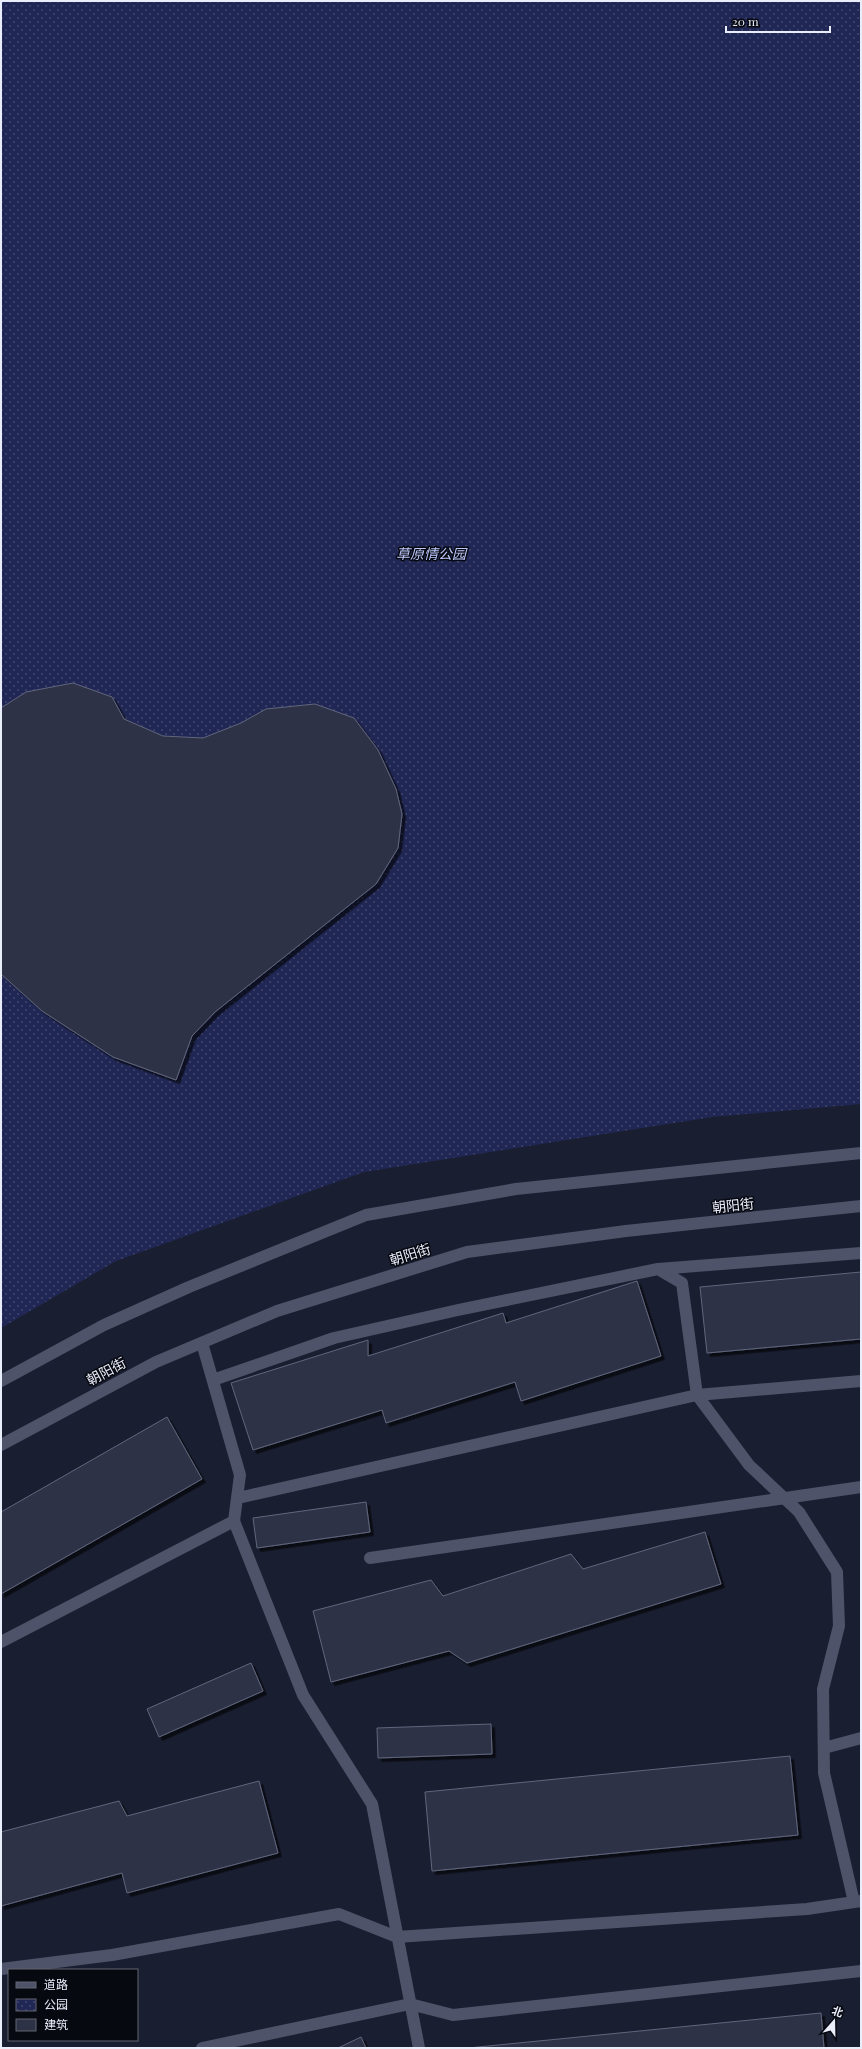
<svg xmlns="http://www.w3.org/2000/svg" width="862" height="2049" font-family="'Playfair Display','Noto Sans SC',serif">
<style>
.park{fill:url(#park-dots)}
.building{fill:#2d3246;stroke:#61667d;filter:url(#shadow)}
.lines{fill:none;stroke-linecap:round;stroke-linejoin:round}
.street{stroke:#4e5369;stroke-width:12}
.secondary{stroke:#4e5369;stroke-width:12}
.labels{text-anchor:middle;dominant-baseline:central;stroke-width:3;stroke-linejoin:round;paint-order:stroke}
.park-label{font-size:14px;font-style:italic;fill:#becafe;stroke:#070911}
.street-label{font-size:14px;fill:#eaeefb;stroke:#070911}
</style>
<defs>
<pattern id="park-dots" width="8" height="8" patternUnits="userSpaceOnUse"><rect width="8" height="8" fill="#202754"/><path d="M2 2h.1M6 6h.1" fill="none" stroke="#41476e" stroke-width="1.8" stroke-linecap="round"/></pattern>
<filter id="shadow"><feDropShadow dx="3.5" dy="3.5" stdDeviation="0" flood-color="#0009"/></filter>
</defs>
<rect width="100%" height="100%" fill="#1a1e31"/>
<path class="park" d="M1,1H861V1104L712,1117L364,1172L116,1261L1,1328Z"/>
<path class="building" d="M73,683L112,697L124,719L163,736L203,738L241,723L266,709L315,704L354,718L378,750L396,789L402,814L398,848L376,884L215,1012L192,1036L176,1080L113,1057L42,1011L1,974V708L26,692Z
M861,1272V1339L707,1353L700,1287Z
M637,1281L661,1356L521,1401L515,1382L386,1423L382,1410L253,1450L231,1383L368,1340V1356L503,1313L506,1323Z
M167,1417L202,1479L1,1594V1512Z
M366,1502L370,1532L257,1548L253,1518Z
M705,1532L721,1584L467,1663L449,1651L331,1682L313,1611L431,1580L443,1596L571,1554L583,1569Z
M251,1663L263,1691L159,1737L147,1709Z
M491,1724L492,1754L378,1758L377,1728Z
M790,1756L798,1835L432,1871L425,1792Z
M259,1781L278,1853L127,1893L122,1873L1,1906V1832L119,1801L127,1816Z
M821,2013L824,2048H468Z
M361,2037L366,2048H338Z"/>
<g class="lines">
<path class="street" d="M658,1269L861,1253
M202,1343L240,1475L234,1521L303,1695L372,1804L419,2048
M213,1380L334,1338L458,1310L658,1269L682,1283L697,1395L238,1498
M697,1395L749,1465L799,1512L837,1572L839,1626L823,1689L824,1773L854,1902
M697,1395L861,1381
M370,1558L861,1487
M1,1642L234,1521
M824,1748L861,1738
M1,1969L112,1955L339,1914L397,1937L807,1909L861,1901
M202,2048L410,2004L453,2015L861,1971"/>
<path class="secondary" d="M1,1381L104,1325L189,1287L366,1215L516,1189L861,1153
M1,1445L156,1362L277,1311L467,1252L626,1231L861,1206"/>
</g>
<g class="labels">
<g class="park-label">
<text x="431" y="553">草原情公园</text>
</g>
<g class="street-label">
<text transform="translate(733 1205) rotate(-6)">朝阳街</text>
<text transform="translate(410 1254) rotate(-17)">朝阳街</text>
<text transform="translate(106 1371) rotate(-28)">朝阳街</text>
</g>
</g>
<rect width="862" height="2049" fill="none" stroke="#eaeefb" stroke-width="4"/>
<rect x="8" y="1969" width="130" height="72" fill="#070911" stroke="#62656f"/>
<rect x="16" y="1982" width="20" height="6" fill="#4e5369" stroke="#62656f"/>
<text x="44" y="1989" font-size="12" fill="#eaeefb">道路</text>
<rect x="16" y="1999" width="20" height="12" fill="url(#park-dots)" stroke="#62656f"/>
<text x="44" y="2009" font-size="12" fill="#eaeefb">公园</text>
<rect x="16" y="2019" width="20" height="12" fill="#2d3246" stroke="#62656f"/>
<text x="44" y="2029" font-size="12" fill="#eaeefb">建筑</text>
<g transform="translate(834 2021) rotate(20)" stroke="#070911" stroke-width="3" paint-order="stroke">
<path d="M0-3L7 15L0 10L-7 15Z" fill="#eaeefb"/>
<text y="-6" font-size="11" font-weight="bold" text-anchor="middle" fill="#eaeefb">北</text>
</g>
<path d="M726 26v6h104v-6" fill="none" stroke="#eaeefb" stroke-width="2"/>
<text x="732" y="26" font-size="12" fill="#eaeefb" stroke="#070911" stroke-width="3" paint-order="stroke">20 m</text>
</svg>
